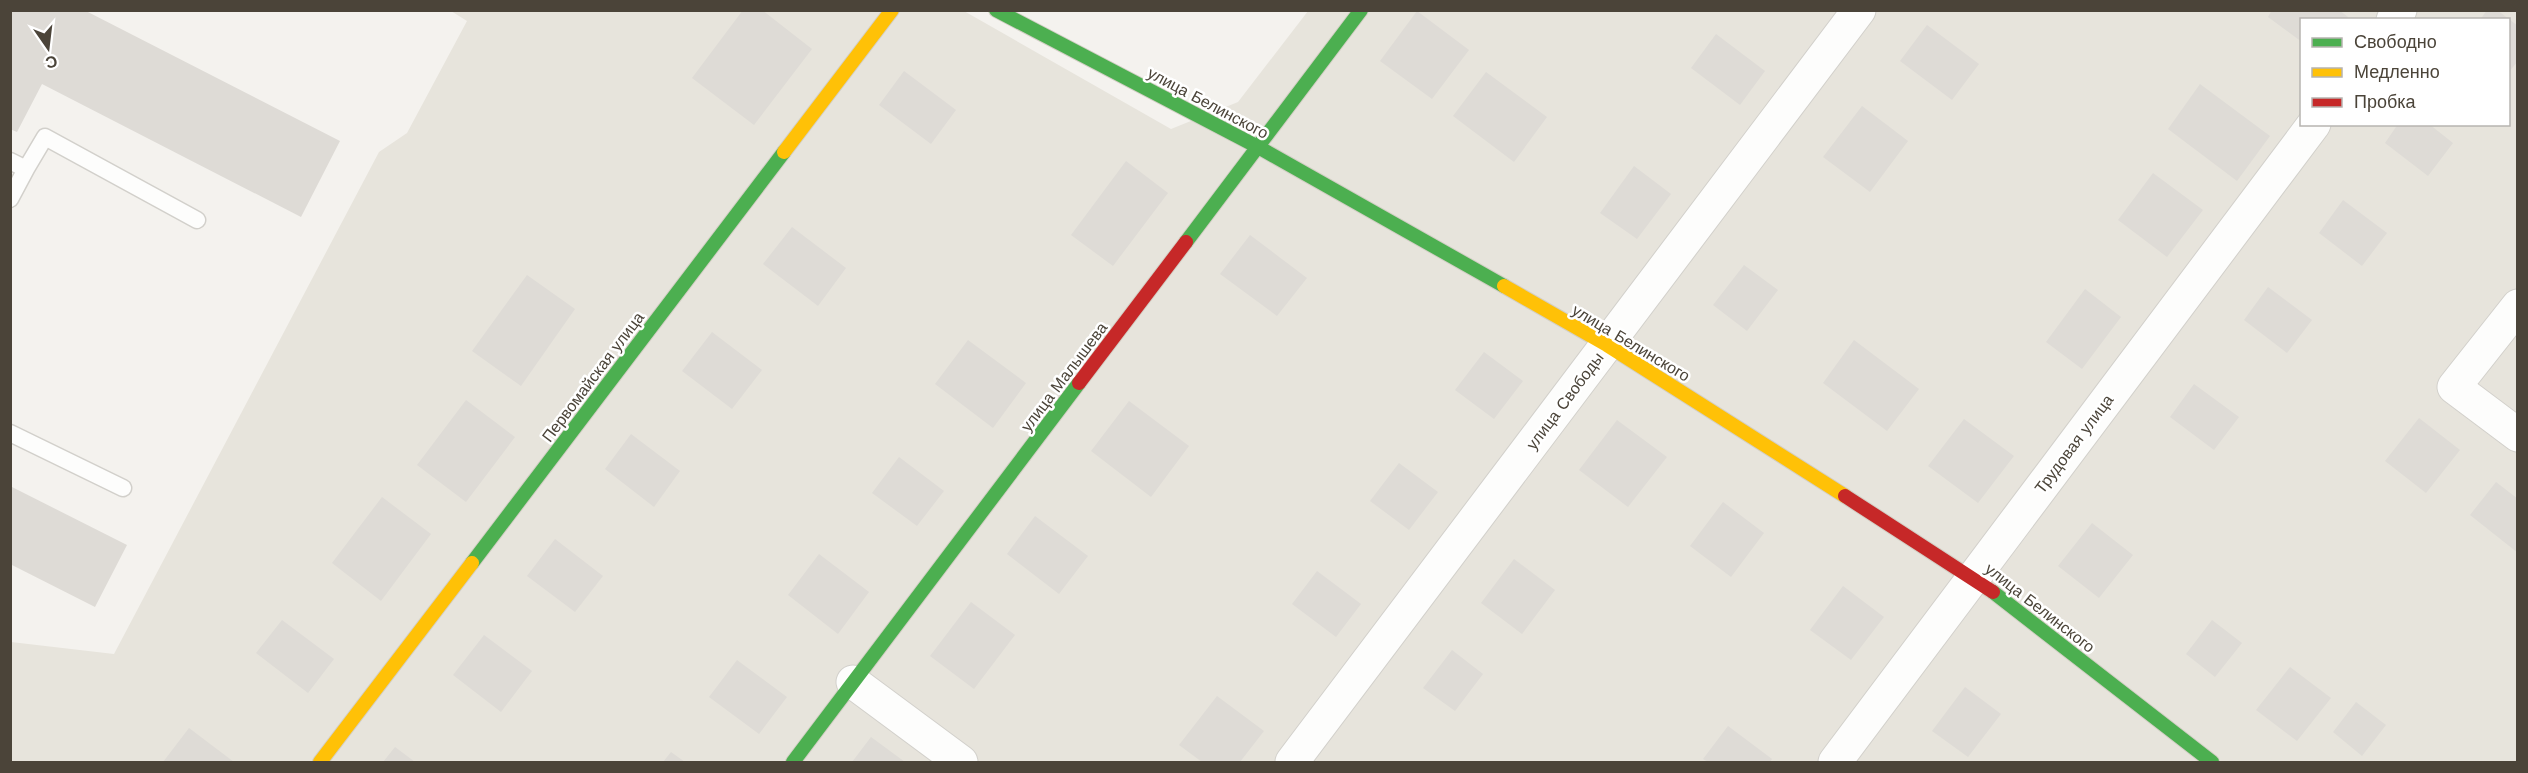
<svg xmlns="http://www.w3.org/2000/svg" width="2528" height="773" font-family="'Work Sans',sans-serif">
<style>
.residential{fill:#e7e4dc;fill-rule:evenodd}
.building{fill:#dedbd6}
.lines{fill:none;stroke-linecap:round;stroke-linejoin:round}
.lane-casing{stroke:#d2d0cb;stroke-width:19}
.street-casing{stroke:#d2d0cb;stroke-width:35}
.fast-casing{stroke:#d3cfc5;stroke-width:16}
.slow-casing{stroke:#d3cfc5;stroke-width:16}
.jam-casing{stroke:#d3cfc5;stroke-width:16}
.lane{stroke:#fdfdfc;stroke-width:16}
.street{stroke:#fdfdfc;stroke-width:33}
.fast{stroke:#4caf50;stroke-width:14}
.slow{stroke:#ffc107;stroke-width:14}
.jam{stroke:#c62828;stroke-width:14}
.labels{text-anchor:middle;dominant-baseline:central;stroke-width:5;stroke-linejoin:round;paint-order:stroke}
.street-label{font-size:16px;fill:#4b4439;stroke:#fff}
</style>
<rect width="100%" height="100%" fill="#f4f2ee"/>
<path class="residential" d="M451,11H964L1171,129L1238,102L1308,11H2517V762H11V642L114,654L379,152L407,133L467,21ZM2302,20H2508V124H2302Z"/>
<path class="building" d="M10,10H84L340,141L301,217L42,84L17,132L10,129Z
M743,10H762L812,49L754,125L692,78Z
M2272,10H2339L2348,17L2346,20H2302V42L2268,17Z
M2487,10H2497L2518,26V61L2508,73V20H2480Z
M1417,11L1469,50L1432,99L1380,61Z
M1927,25L1979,64L1952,100L1900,61Z
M1716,34L1765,71L1740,105L1691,68Z
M904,71L956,110L931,144L879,105Z
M1486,72L1547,117L1514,162L1453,116Z
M2200,84L2270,136L2237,181L2168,129Z
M1862,106L1908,141L1870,192L1823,157Z
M2398,124H2429L2453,143L2428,176L2385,143Z
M1126,161L1168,193L1113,266L1071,235Z
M1634,166L1671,194L1637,239L1600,213Z
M2153,173L2203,210L2167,257L2118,220Z
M2343,200L2387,233L2362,266L2319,233Z
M792,227L846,268L818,306L763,264Z
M1250,235L1307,278L1277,316L1220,274Z
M1744,265L1778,290L1747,331L1713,305Z
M527,275L575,309L521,386L472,351Z
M2268,287L2312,320L2287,353L2244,320Z
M2085,289L2121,317L2082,369L2046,342Z
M712,332L762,370L732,409L682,371Z
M968,340L1026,383L993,428L935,384Z
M1854,340L1919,389L1887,431L1823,383Z
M1484,352L1523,381L1494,419L1455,390Z
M2194,384L2239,417L2214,450L2170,417Z
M466,400L515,437L466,502L417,465Z
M1129,401L1189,446L1151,497L1091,451Z
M2419,418L2460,450L2426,493L2385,461Z
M1964,419L2014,456L1978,503L1928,466Z
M1617,420L1667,457L1628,507L1579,470Z
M631,434L680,471L654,507L605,469Z
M899,457L944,491L917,526L872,493Z
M1399,463L1438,492L1409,530L1370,501Z
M2496,482L2518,499V553L2470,515Z
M10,486L127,545L95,607L10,564Z
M382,497L431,534L381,601L332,563Z
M1723,502L1764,533L1731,577L1690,546Z
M1035,516L1088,556L1059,594L1007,554Z
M2092,523L2133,555L2099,598L2058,566Z
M555,539L603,576L575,612L527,576Z
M819,554L869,592L838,634L788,595Z
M1514,559L1555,590L1522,634L1481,603Z
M1317,571L1361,604L1336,637L1292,604Z
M1843,586L1884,617L1851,660L1810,630Z
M971,602L1015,635L974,689L930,656Z
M282,620L334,659L308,693L256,653Z
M2212,620L2242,643L2215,677L2186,654Z
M484,635L532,671L501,712L453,675Z
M1452,650L1483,674L1455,711L1423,688Z
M737,660L787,697L759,734L709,697Z
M2290,667L2331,698L2297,741L2256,710Z
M1965,687L2001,714L1968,757L1932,731Z
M1217,696L1264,731L1240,762H1202L1179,745Z
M2356,702L2386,725L2362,756L2333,732Z
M1728,726L1772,759L1770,762H1708L1703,759Z
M189,728L234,762H163Z
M871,737L905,762H852Z
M395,747L415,762H383Z
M671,752L685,762H663Z"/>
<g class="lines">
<g class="lane-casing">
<path id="lane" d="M10,161L26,169L10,199
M26,169L45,137L197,220
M10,433L123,488"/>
</g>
<g class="street-casing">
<path id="street" d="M2393,20L2400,10
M2518,306L2454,387L2518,435
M853,682L961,762
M1292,762L1859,10
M1835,762L2314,124"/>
</g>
<g class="fast-casing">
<path id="fast" d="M996,10L1258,147L1504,286
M1186,242L1361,10
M472,563L784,152
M1993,592L2212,762
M793,762L1079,383"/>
</g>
<g class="slow-casing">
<path id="slow" d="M784,152L892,10
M1504,286L1607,345L1845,496
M320,762L472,563"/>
</g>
<g class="jam-casing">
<path id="jam" d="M1079,383L1186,242
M1845,496L1993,592"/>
</g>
<use href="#lane" class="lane"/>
<use href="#street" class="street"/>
<use href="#fast" class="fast"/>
<use href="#slow" class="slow"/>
<use href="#jam" class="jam"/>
</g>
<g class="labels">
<g class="street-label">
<text transform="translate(1208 103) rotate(28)">улица Белинского</text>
<text transform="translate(1631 343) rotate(31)">улица Белинского</text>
<text transform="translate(593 377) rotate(-53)">Первомайская улица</text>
<text transform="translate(1064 377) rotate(-53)">улица Малышева</text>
<text transform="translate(1565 401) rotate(-53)">улица Свободы</text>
<text transform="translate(2074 444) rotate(-53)">Трудовая улица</text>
<text transform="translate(2040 608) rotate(38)">улица Белинского</text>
</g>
</g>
<rect width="2528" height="773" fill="none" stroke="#4b4439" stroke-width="24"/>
<rect x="2300" y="18" width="210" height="108" fill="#ffffff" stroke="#b7b4b0" stroke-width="1.5"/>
<rect x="2312" y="38" width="30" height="9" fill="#4caf50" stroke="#b7b4b0" stroke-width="1.5"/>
<text x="2354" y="48" font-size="18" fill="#4b4439">Свободно</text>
<rect x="2312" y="68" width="30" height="9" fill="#ffc107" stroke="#b7b4b0" stroke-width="1.5"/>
<text x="2354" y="78" font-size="18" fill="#4b4439">Медленно</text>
<rect x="2312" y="98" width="30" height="9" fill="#c62828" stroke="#b7b4b0" stroke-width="1.5"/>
<text x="2354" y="108" font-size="18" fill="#4b4439">Пробка</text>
<g transform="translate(48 48) rotate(166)" stroke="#ffffff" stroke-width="4.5" paint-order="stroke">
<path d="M0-4.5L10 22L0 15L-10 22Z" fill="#4b4439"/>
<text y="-9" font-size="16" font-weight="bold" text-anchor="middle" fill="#4b4439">С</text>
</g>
</svg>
